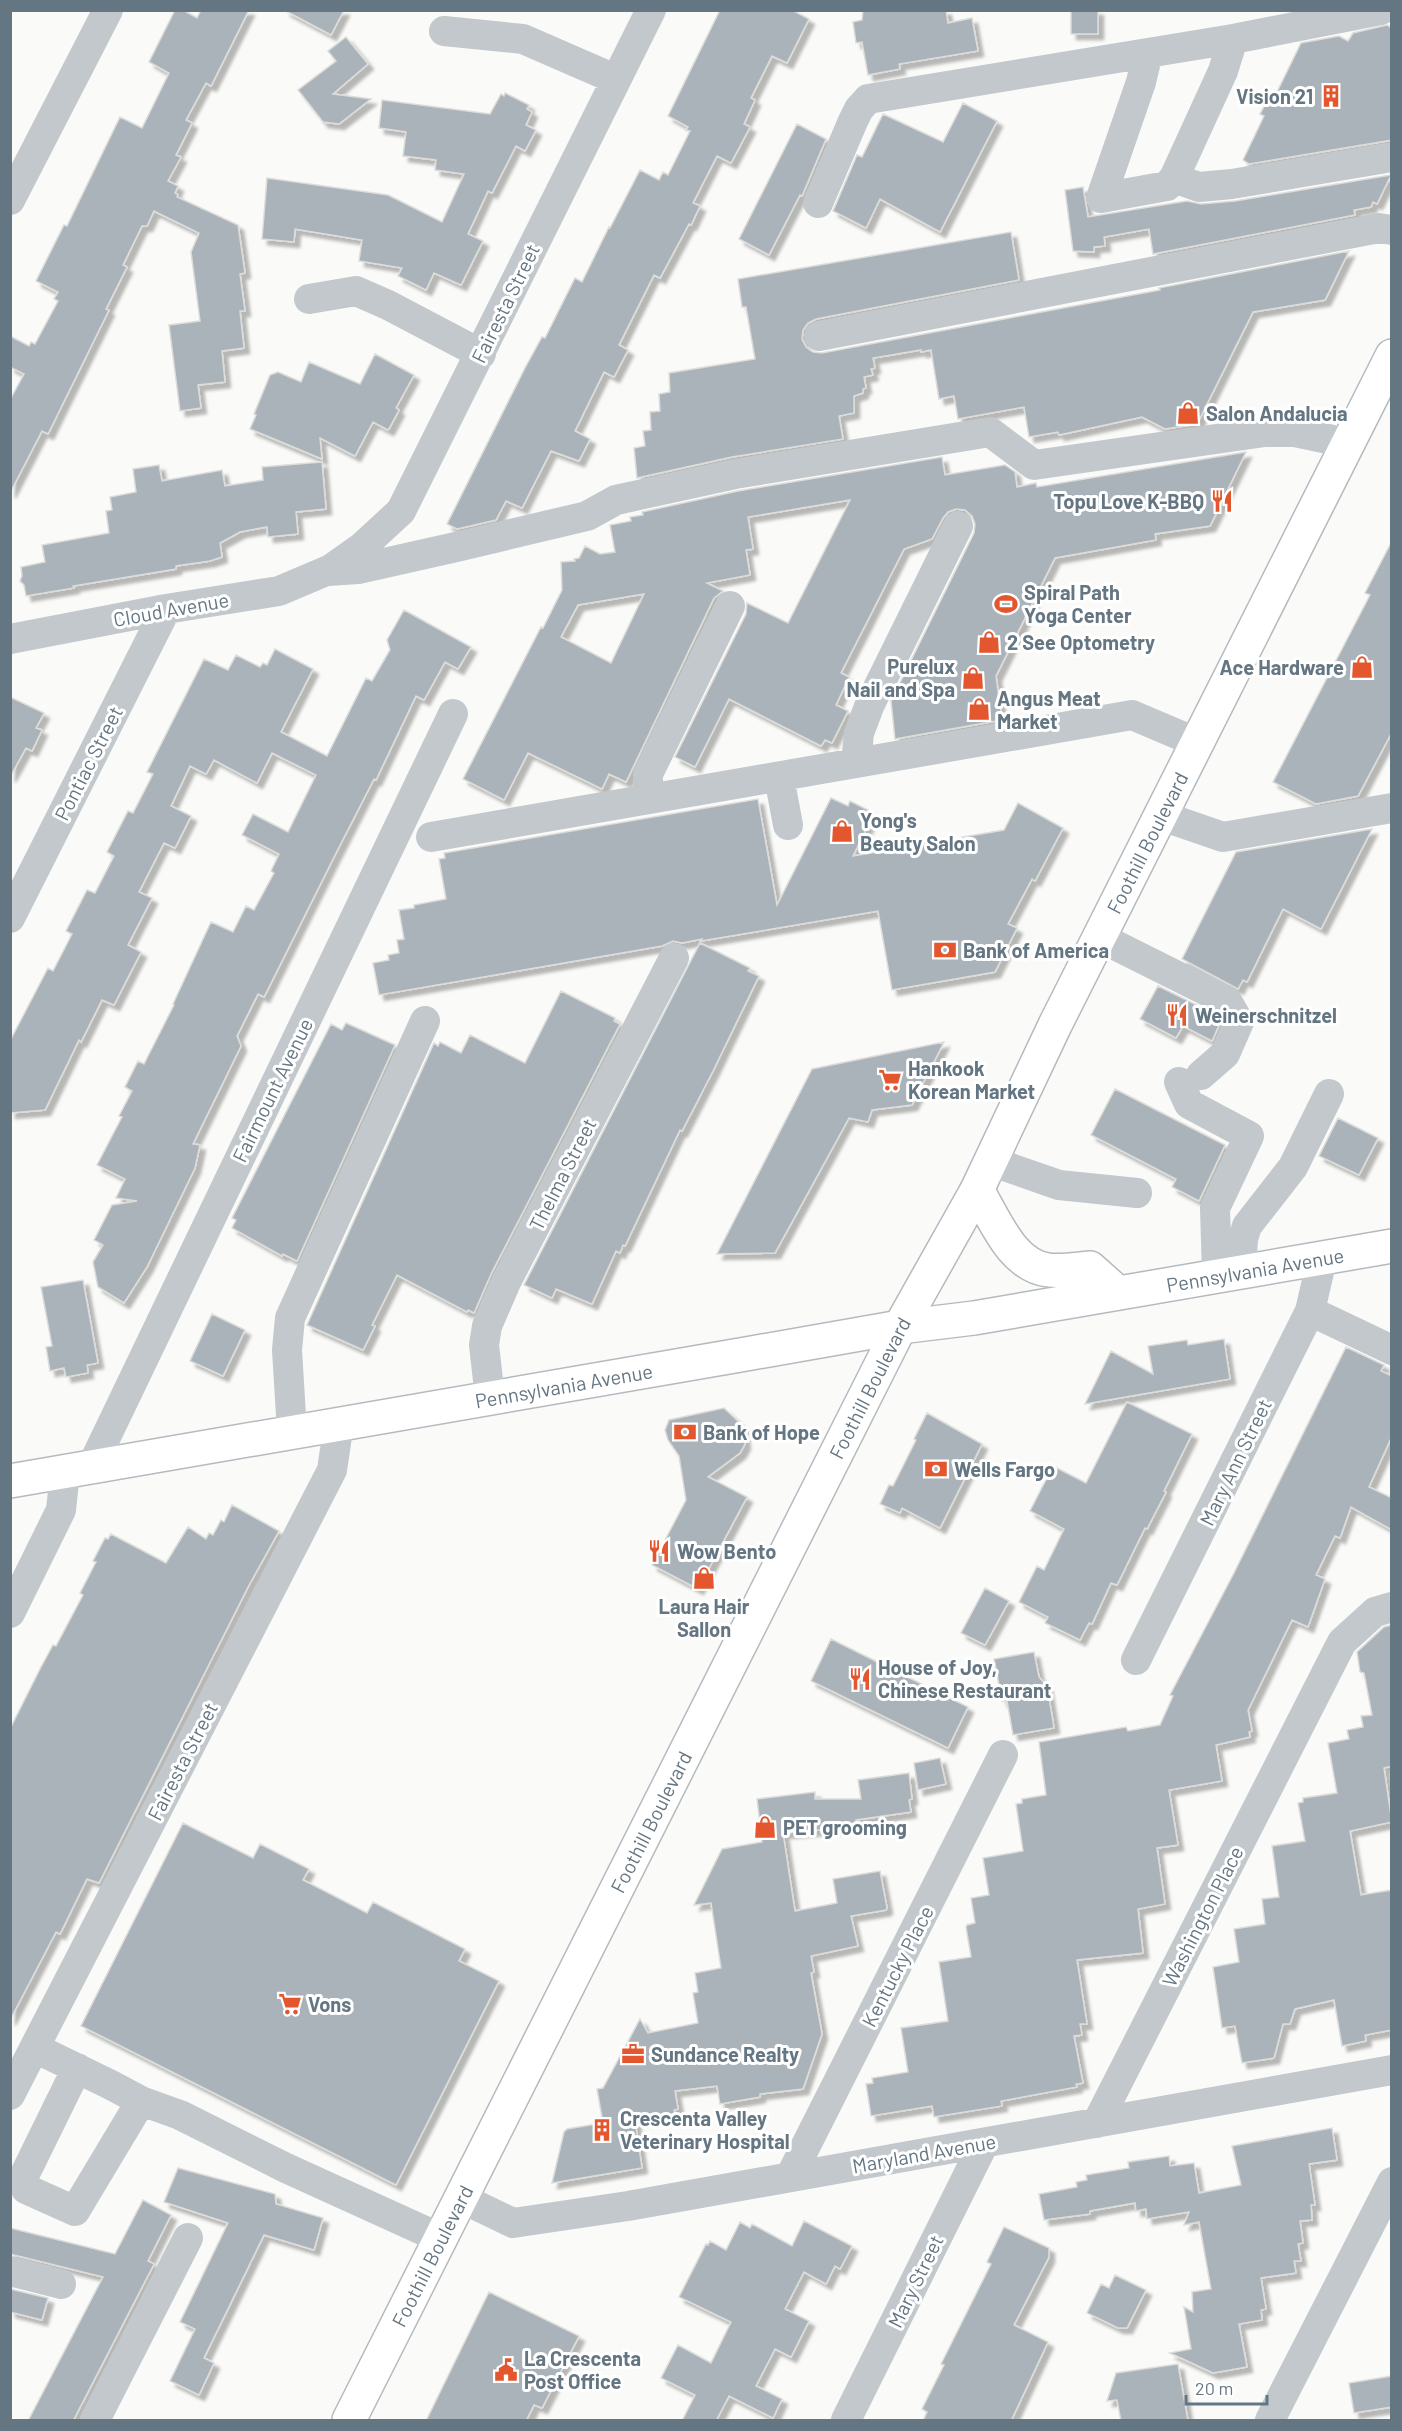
<svg xmlns="http://www.w3.org/2000/svg" width="1402" height="2431" font-family="Barlow,sans-serif">
<style>
.building{fill:#aab3b9;stroke:#dcdcda;stroke-width:1.5;fill-rule:evenodd;filter:url(#shadow)}
.lines{fill:none;stroke-linecap:round;stroke-linejoin:round}
.major-casing{stroke:#b5babe;stroke-width:36}
.minor{stroke:#c3c8cc;stroke-width:30}
.major{stroke:#fff;stroke-width:33}
.labels{text-anchor:middle;dominant-baseline:central;stroke-width:6;stroke-linejoin:round;paint-order:stroke}
.poi-label{font-size:20px;font-weight:bold;fill:#657683;stroke:#fff;text-anchor:start}
.street-label{font-size:20px;fill:#657683;stroke:#fff}
</style>
<defs>
<filter id="shadow"><feDropShadow dx="5.5" dy="5.5" stdDeviation="1.5" flood-color="#0004"/></filter>
</defs>
<rect width="100%" height="100%" fill="#fafaf8"/>
<path class="building" d="M175,10H183L197,18L201,10H249L211,86L206,83L186,120L192,123L176,155L181,157L168,181L178,186L175,193L178,195L177,197L238,225L245,273L240,274L245,311H240L244,348L222,351L225,382L198,385L201,408L180,411L169,325L200,321L191,252L199,233L154,211L147,226H142L123,265L127,267L106,309L109,310L48,434L42,431L10,493V400L24,374L10,367V336L29,346L31,342L35,344L58,301L54,299L58,292L36,281L64,225L67,226L120,117L142,128L169,73L149,62Z
M284,10H344L331,35Z
M720,10H792L809,19L787,63L772,56L751,98L755,100L744,124L750,127L731,163L717,156L693,203L700,206L691,225L689,224L660,278L654,275L619,345L628,350L614,377L604,372L575,431L590,439L579,461L551,451L522,508L506,501L496,520L457,529L447,524L525,368L542,337L545,338L575,278L582,282L609,227L610,228L640,170L659,180L663,172L668,175L690,131L686,130L688,127L668,116Z
M863,10H946L948,23L972,18L978,51L899,64L900,69L868,75L862,42L856,43L853,22L862,20Z
M1071,10H1098V34H1071Z
M1387,25L1392,28V140L1249,164L1243,160L1264,116L1260,114L1272,92L1276,94L1301,43L1339,36L1348,41L1353,33Z
M346,37L368,64L333,94L371,99L339,124L323,122L298,90L336,61L328,51Z
M505,93L529,105L527,109L532,112L526,125L536,130L525,151L516,146L492,193L488,191L468,234L483,241L461,285L434,273L426,290L398,276L402,268L359,261L362,240L295,229L294,242L262,239L267,178L388,195L442,222L464,174L435,170L436,160L403,156L406,132L379,128L382,100L490,114L501,94L504,96Z
M963,103L997,121L940,232L880,199L866,228L833,211L857,155L862,157L883,114L943,142Z
M797,124L826,139L802,196L800,195L769,255L739,239Z
M1391,175L1377,204L1373,202L1371,207L1354,210L1355,215L1153,254L1149,229L1104,237L1105,246L1094,247V252L1073,251L1065,190L1083,187L1088,217L1187,201L1201,204L1235,201Z
M1011,232L1019,280L816,319L808,323L803,330L802,339L806,347L813,352L822,353L1160,290L1159,288L1349,251L1325,300L1253,312L1197,424L1165,429L1142,417L1059,435L1058,432L1029,437L1024,407L958,419L954,396L939,399L931,350L921,352V350L873,358L875,368L871,369L873,375L864,377L866,388L863,389V393L854,396V413L839,416L843,439L732,457L637,478L634,448L645,446L643,431L651,430L650,412L660,411L659,394L670,392L669,373L755,359L746,307H742L738,279Z
M375,354L414,375L396,408L399,410L390,427L388,430L373,422L355,456L320,438L322,459L250,429L256,415L254,414L270,375L278,372L301,382L309,362L360,384Z
M1246,452L1210,526L1155,534L1156,540L1055,558L996,676L1002,720L895,739L891,701L974,533L975,524L972,516L965,510L956,509L948,512L943,518L932,539L904,549L841,673L849,677L836,705L848,711L832,743L825,740L821,746L729,699L695,767L675,757L746,614L747,603L788,623L850,500L748,517L753,549L746,550L750,575L707,583L723,591L714,598L626,782L609,774L602,789L528,753L504,800L463,779L541,627L543,628L562,590L561,562L575,561L574,559L579,558L585,546L600,554L615,552L610,525L631,521L630,517L643,515L642,512L738,491L942,457L945,475L1005,465L1015,472L1017,487L1036,483L1037,487ZM644,594L611,663L561,637L578,605Z
M322,462L326,509L296,512L298,534L268,537L267,527L240,532L220,543L222,557L210,561L176,566V569L73,586L74,588L26,596L24,585L20,581L22,576L21,567L45,562L42,545L109,533L106,511L112,510L110,497L136,492L133,469L159,465L162,481L222,470L225,486L263,480L262,467Z
M1392,541V732L1358,796L1316,804L1273,782L1370,595L1365,593Z
M404,610L471,647L458,669L445,662L424,700L416,696L376,780L374,779L336,853L264,997L258,994L237,1036L241,1046L193,1144L200,1145L195,1168L147,1267L124,1303L98,1287L93,1262L103,1245L94,1240L112,1205L137,1201L116,1198L125,1179L97,1165L122,1117L119,1116L132,1091L125,1087L138,1061L144,1064L174,1005L173,1004L211,922L233,932L246,906L254,910L274,873L271,871L279,854L242,835L253,814L288,832L316,775L272,753L257,783L214,760L206,774L190,766L171,806L191,816L175,848L164,843L139,892L152,898L128,945L141,952L114,1005L102,1000L81,1042L79,1040L45,1110L10,1113V1041L48,968L53,971L72,934L66,931L87,890L95,893L114,856L107,852L128,811L133,813L153,774L147,772L204,659L228,670L236,655L260,667L263,663L267,665L275,649L313,669L281,732L327,756L366,678L372,681L390,650L387,640Z
M10,697L44,713L36,728L42,730L32,751L26,748L10,777Z
M831,798L848,806L850,801L874,813L853,856L1004,830L1018,803L1063,828L1035,881L1032,879L1008,924L1017,928L995,972L892,990L878,911L701,941L702,939L682,943L673,941L662,946L379,995L373,963L389,960L388,955L399,953L397,940L404,939L399,910L414,908V905L446,899L439,859L445,858L444,853L758,799L777,905Z
M1372,829L1321,929L1283,909L1247,982L1243,980L1238,989L1182,959L1236,852Z
M700,943L750,968L748,971L759,976L713,1071L682,1131L680,1130L625,1246L623,1245L620,1253L616,1251L592,1304L556,1289L552,1298L524,1285Z
M1158,986L1215,1014L1220,1023L1212,1041L1183,1026L1176,1038L1140,1019Z
M561,991L615,1018L614,1021L620,1024L491,1274L474,1313L468,1310L467,1312L397,1275L372,1325L375,1326L363,1350L307,1325L434,1043L438,1046L440,1042L461,1053L470,1035L525,1063Z
M346,1023L395,1045L297,1261L283,1254L282,1256L232,1228L236,1220L232,1218L331,1024L342,1030Z
M944,1042L912,1105L872,1110L868,1122L849,1118L775,1253L717,1254L812,1069Z
M1115,1089L1225,1145L1199,1201L1172,1187L1176,1179L1091,1135Z
M1338,1118L1378,1138L1359,1175L1319,1156Z
M83,1280L98,1363L87,1365L88,1373L66,1377L64,1368L50,1371L46,1347L52,1346L41,1287Z
M212,1314L245,1330L223,1376L190,1361Z
M1224,1339L1230,1379L1085,1404L1111,1351L1153,1374L1148,1346L1187,1340L1188,1345Z
M1346,1347L1384,1365L1381,1371L1392,1376V1436L1369,1487L1392,1498V1530L1351,1507L1340,1538L1335,1536L1316,1575L1325,1579L1308,1627L1292,1620L1248,1710L1252,1731L1249,1732L1250,1737L1216,1745L1222,1781L1169,1790L1178,1845L1157,1848L1165,1904L1138,1909L1143,1953L1077,1960L1087,2024H1080L1082,2035L1074,2036L1083,2083L1076,2084L1077,2087L1001,2101L1002,2106L934,2117L932,2106L871,2116L866,2084L873,2083L872,2078L908,2072L901,2028L948,2021L939,1962L971,1957L966,1927L967,1925L975,1923L971,1898L989,1895L983,1858L1023,1851L1016,1804L1022,1803V1799L1046,1795L1039,1742L1126,1727L1128,1731L1160,1725L1173,1696L1170,1695L1233,1575Z
M1127,1402L1192,1434L1164,1491L1166,1492L1147,1529L1145,1528L1117,1585L1111,1583L1092,1624L1089,1623L1080,1640L1045,1623L1048,1617L1019,1602L1037,1566L1044,1570L1064,1529L1030,1511L1053,1466L1086,1483Z
M724,1408L743,1426L745,1444L740,1453L708,1477L747,1497L698,1589L652,1565L686,1500L679,1456L668,1440L665,1430L669,1420Z
M927,1413L982,1444L940,1528L902,1508L900,1513L880,1504L889,1485L893,1486L916,1440L914,1439Z
M232,1505L279,1531L248,1587L99,1883L87,1879L60,1934L56,1932L10,2020V1729L40,1669L53,1645L56,1646L83,1595L80,1593L96,1562L93,1561L105,1538L108,1539L111,1534L166,1563L188,1527L206,1539L209,1533L213,1535L221,1520L224,1522Z
M985,1588L1009,1601L985,1645L961,1633Z
M1392,1625V1766L1384,1768L1392,1822L1350,1831L1361,1895L1392,1890V2030L1365,2035L1366,2041L1342,2046L1334,2000L1295,2009L1290,2024H1283L1274,2058L1242,2063L1235,2026L1222,2028L1213,1967L1239,1962L1234,1929L1265,1924L1262,1899L1279,1897L1272,1846L1305,1841L1298,1803L1303,1802V1798L1337,1793L1328,1743L1349,1739L1347,1730L1363,1727L1361,1716L1372,1715L1364,1673L1360,1672L1357,1652L1384,1627Z
M831,1639L968,1707L948,1748L811,1681Z
M1034,1652L1039,1677L1047,1686L1054,1728L1013,1735L1007,1701H1002L994,1659Z
M940,1758L946,1784L918,1790L914,1763Z
M909,1773L912,1799L909,1800L911,1812L856,1820L857,1827L783,1833L795,1911L837,1903L833,1879L880,1871L887,1908L886,1910L851,1916L858,1946L811,1956L814,1972L811,1973L822,2034L803,2089L760,2094V2097L720,2104L717,2086L675,2091L678,2109L674,2110L675,2114L635,2121L642,2168L552,2183L564,2132L567,2129L603,2123L597,2089L603,2088L640,2019L648,2033L698,2023L693,1993L698,1992L695,1973L721,1968L711,1903L694,1905L722,1849L762,1842L757,1799L815,1792V1799H861L858,1780Z
M183,1823L253,1858L260,1844L309,1869L303,1880L367,1913L373,1902L465,1949L459,1961L499,1981L396,2185L81,2026Z
M1332,2128L1337,2160L1309,2164L1315,2205H1311L1312,2220L1300,2221L1303,2243L1298,2244L1301,2261H1294L1296,2273L1261,2278L1266,2309L1261,2310L1262,2320L1239,2324L1247,2367L1213,2373L1170,2353L1191,2349L1184,2307L1193,2312L1192,2292L1211,2289L1199,2222L1184,2225L1189,2212L1147,2219L1146,2209L1136,2211L1135,2203L1090,2211V2214L1044,2220L1039,2194L1077,2187L1076,2182L1087,2180L1086,2175L1129,2168L1128,2162L1169,2156L1170,2166L1194,2163L1199,2193L1241,2185L1232,2146Z
M178,2168L275,2194L276,2204L323,2218L314,2250L264,2235L204,2358L214,2363L199,2395L170,2381L195,2329L180,2322L228,2223L164,2202Z
M143,2200L171,2215L148,2261L154,2264L73,2421H28L103,2277L10,2254V2228L115,2254Z
M804,2221L852,2246L840,2269L835,2266L826,2284L804,2272L785,2309L809,2321L791,2357L775,2349L756,2386L782,2399L773,2418L729,2396L716,2421H682L695,2395L661,2378L678,2345L711,2363L731,2322L679,2297L706,2244L708,2245L710,2241L726,2250L740,2222L750,2228L752,2224L792,2246Z
M1004,2227L1049,2248V2257L1014,2325L1048,2342L1011,2421H923L927,2412L922,2409L944,2365L941,2364L991,2264L987,2262Z
M1115,2275L1146,2290L1127,2328H1118L1087,2313L1101,2284L1109,2288Z
M10,2289L48,2298L42,2320L10,2312Z
M489,2292L579,2336L542,2408L534,2405L526,2421H426Z
M1178,2364L1188,2421H1121L1117,2400L1107,2401L1116,2373Z
M1392,2376V2407L1354,2413L1349,2383Z"/>
<g class="lines">
<g class="major-casing">
<g id="major">
<path d="M977,1190C995,1219 1011,1265 1048,1270C1061,1272 1077,1269 1090,1268L1118,1293"/>
<path id="s1" d="M10,1481L746,1354L900,1327L974,1318L1392,1246"/>
<path id="s2" d="M349,2420L900,1327L977,1190L1055,1025L1392,356"/>
</g>
</g>
<path class="minor" d="M444,31L523,39L615,79
M1148,53L1141,82L1101,198L1167,186L1174,178L1223,71L1233,39
M1174,178L1199,187L1232,184L1392,157
M10,200L108,10
M818,203L853,121L859,109L868,99L1233,39L1381,10
M309,299L356,291L388,305L481,354
M819,336L1379,228L1392,230
M328,571L358,569L456,547L587,516L616,500L735,474L990,432L1034,465L1265,432H1295L1347,443
M10,639L166,609L279,591L331,569L362,547L401,511L651,10
M856,763L859,733L870,704L958,526
M779,777L788,825
M648,799V774L730,606
M1162,816L1223,837L1392,808
M431,837L1132,715L1198,743
M10,918L166,609
M1101,938L1227,1001L1239,1022L1225,1054L1201,1075
M1179,1082L1189,1104L1249,1136L1215,1208L1217,1276
M990,1161L1059,1185L1137,1193
M1241,1272L1243,1239L1247,1226L1293,1167L1329,1094
M1310,1311L1392,1350
M490,1398L484,1345L487,1326L506,1282L674,958
M292,1432L287,1350L290,1318L425,1021
M92,1466L453,714
M10,1613L61,1510L65,1472
M1136,1660L1310,1311L1322,1259
M35,2048L111,2085L141,2101L180,2115L286,2168L440,2238
M77,2068L24,2176L26,2189L75,2211L141,2101
M10,2095L332,1470L339,1423
M1097,2123L1342,1642L1375,1612L1392,1607
M790,2177L1003,1755
M461,2198L513,2223L628,2206L1392,2070
M10,2271L61,2284
M95,2420L188,2238
M846,2420L984,2143
M1270,2420L1392,2182"/>
<use href="#major" class="major"/>
</g>
<defs>
<g id="building-bare" transform="scale(1.8)"><path d="M-4-6H4V6H1V3H-1V6H-4ZM-2.5-4.3h1.7v1.8h-1.7ZM.8-4.3h1.7v1.8H.8ZM-2.5-1h1.7V.8h-1.7ZM.8-1h1.7V.8H.8Z" fill="#e4572e" stroke="#fff" stroke-width="2.5" paint-order="stroke"/></g>
<g id="shop-bare" transform="scale(1.8)"><path d="M-5-2.5h2.3a2.7 3.5 0 0 1 5.4 0H5L5.5 6h-11ZM-1.5-2.5h3a1.5 2.3 0 0 0-3 0Z" fill="#e4572e" stroke="#fff" stroke-width="2.5" paint-order="stroke"/></g>
<g id="restaurant-bare" transform="scale(1.8)"><path d="M-5-6h1v4h1v-4h1v4h1v-4h1v5L-1.5 .5V6h-2V.5L-5-1ZM5-6V6H3V1.5H1.5Q1.5-4 5-6Z" fill="#e4572e" stroke="#fff" stroke-width="2.5" paint-order="stroke"/></g>
<g id="stadium-bare" transform="scale(1.8)"><path d="M0-5a6.5 5 0 1 0 0 10a6.5 5 0 1 0 0-10ZM-3.5-1.8h7v3.6h-7Z" fill="#e4572e" stroke="#fff" stroke-width="2.5" paint-order="stroke"/></g>
<g id="bank-bare" transform="scale(1.8)"><path d="M-6-4H6V4H-6ZM0-2.3a2.3 2.3 0 1 0 0 4.6a2.3 2.3 0 1 0 0-4.6Z" fill="#e4572e" stroke="#fff" stroke-width="2.5" paint-order="stroke"/></g>
<g id="supermarket-bare" transform="scale(1.8)"><path d="M-6-5.5h2.5l.6 2H6L4.5 2H-2.5L-4.4-4H-6ZM-1.5 3.2a1.3 1.3 0 1 0 .1 0ZM3 3.2a1.3 1.3 0 1 0 .1 0Z" fill="#e4572e" stroke="#fff" stroke-width="2.5" paint-order="stroke"/></g>
<g id="office-bare" transform="scale(1.8)"><path d="M-6-3h4V-5.5h4V-3h4V5H-6ZM-1-4.5V-3h2v-1.5ZM-6 0V1H6V0Z" fill="#e4572e" stroke="#fff" stroke-width="2.5" paint-order="stroke"/></g>
<g id="civic-bare" transform="scale(1.8)"><path d="M-.6-6.5H3V-4.5H.6V-3L4-1V1h2V6H-6V1h2V-1L-.6-3ZM-1.2 2.5V6h2.4V2.5Z" fill="#e4572e" stroke="#fff" stroke-width="2.5" paint-order="stroke"/></g>
</defs>
<g fill-rule="evenodd">
<use href="#building-bare" x="1331" y="96"/>
<use href="#shop-bare" x="1188" y="413"/>
<use href="#restaurant-bare" x="1222" y="501"/>
<use href="#stadium-bare" x="1006" y="604"/>
<use href="#shop-bare" x="989" y="642"/>
<use href="#shop-bare" x="1362" y="667"/>
<use href="#shop-bare" x="973" y="678"/>
<use href="#shop-bare" x="979" y="709"/>
<use href="#shop-bare" x="842" y="831"/>
<use href="#bank-bare" x="945" y="950"/>
<use href="#restaurant-bare" x="1177" y="1015"/>
<use href="#supermarket-bare" x="890" y="1080"/>
<use href="#bank-bare" x="685" y="1432"/>
<use href="#bank-bare" x="936" y="1469"/>
<use href="#restaurant-bare" x="659" y="1551"/>
<use href="#shop-bare" x="704" y="1578"/>
<use href="#restaurant-bare" x="860" y="1679"/>
<use href="#shop-bare" x="765" y="1827"/>
<use href="#supermarket-bare" x="290" y="2004"/>
<use href="#office-bare" x="633" y="2054"/>
<use href="#building-bare" x="602" y="2130"/>
<use href="#civic-bare" x="506" y="2370"/>
</g>
<g class="labels">
<g class="poi-label">
<text x="1313" y="96" text-anchor="end">Vision 21</text>
<text x="1206" y="413">Salon Andalucia</text>
<text x="1204" y="501" text-anchor="end">Topu Love K-BBQ</text>
<text x="1024" y="592">Spiral Path<tspan x="1024" dy="23">Yoga Center</tspan></text>
<text x="1007" y="642">2 See Optometry</text>
<text x="955" y="666" text-anchor="end">Purelux<tspan x="955" dy="23">Nail and Spa</tspan></text>
<text x="1344" y="667" text-anchor="end">Ace Hardware</text>
<text x="997" y="698">Angus Meat<tspan x="997" dy="23">Market</tspan></text>
<text x="860" y="820">Yong's<tspan x="860" dy="23">Beauty Salon</tspan></text>
<text x="963" y="950">Bank of America</text>
<text x="1195" y="1015">Weinerschnitzel</text>
<text x="908" y="1068">Hankook<tspan x="908" dy="23">Korean Market</tspan></text>
<text x="703" y="1432">Bank of Hope</text>
<text x="954" y="1469">Wells Fargo</text>
<text x="677" y="1551">Wow Bento</text>
<text x="704" y="1606" text-anchor="middle">Laura Hair<tspan x="704" dy="23">Sallon</tspan></text>
<text x="878" y="1667">House of Joy,<tspan x="878" dy="23">Chinese Restaurant</tspan></text>
<text x="783" y="1827">PET grooming</text>
<text x="308" y="2004">Vons</text>
<text x="651" y="2054">Sundance Realty</text>
<text x="620" y="2118">Crescenta Valley<tspan x="620" dy="23">Veterinary Hospital</tspan></text>
<text x="524" y="2358">La Crescenta<tspan x="524" dy="23">Post Office</tspan></text>
</g>
<g class="street-label">
<text transform="translate(505 303) rotate(-64)">Fairesta Street</text>
<text transform="translate(171 609) rotate(-10)">Cloud Avenue</text>
<text transform="translate(88 763) rotate(-63)">Pontiac Street</text>
<text stroke="none"><textPath href="#s2" startOffset="1768">Foothill Boulevard</textPath></text>
<text transform="translate(272 1090) rotate(-64)">Fairmount Avenue</text>
<text transform="translate(562 1174) rotate(-63)">Thelma Street</text>
<text stroke="none"><textPath href="#s1" startOffset="1263">Pennsylvania Avenue</textPath></text>
<text stroke="none"><textPath href="#s1" startOffset="562">Pennsylvania Avenue</textPath></text>
<text stroke="none"><textPath href="#s2" startOffset="1156">Foothill Boulevard</textPath></text>
<text transform="translate(1235 1462) rotate(-64)">Mary Ann Street</text>
<text transform="translate(182 1761) rotate(-63)">Fairesta Street</text>
<text stroke="none"><textPath href="#s2" startOffset="670">Foothill Boulevard</textPath></text>
<text transform="translate(1202 1916) rotate(-63)">Washington Place</text>
<text transform="translate(897 1966) rotate(-63)">Kentucky Place</text>
<text transform="translate(924 2153) rotate(-10)">Maryland Avenue</text>
<text stroke="none"><textPath href="#s2" startOffset="184">Foothill Boulevard</textPath></text>
<text transform="translate(915 2281) rotate(-64)">Mary Street</text>
</g>
</g>
<rect width="1402" height="2431" fill="none" stroke="#657683" stroke-width="24"/>
<path d="M1186 2395v9h81v-9" fill="none" stroke="#657683" stroke-width="3"/>
<text x="1195" y="2395" font-size="18" fill="#657683" stroke="#ffffff" stroke-width="4.5" paint-order="stroke">20 m</text>
</svg>
